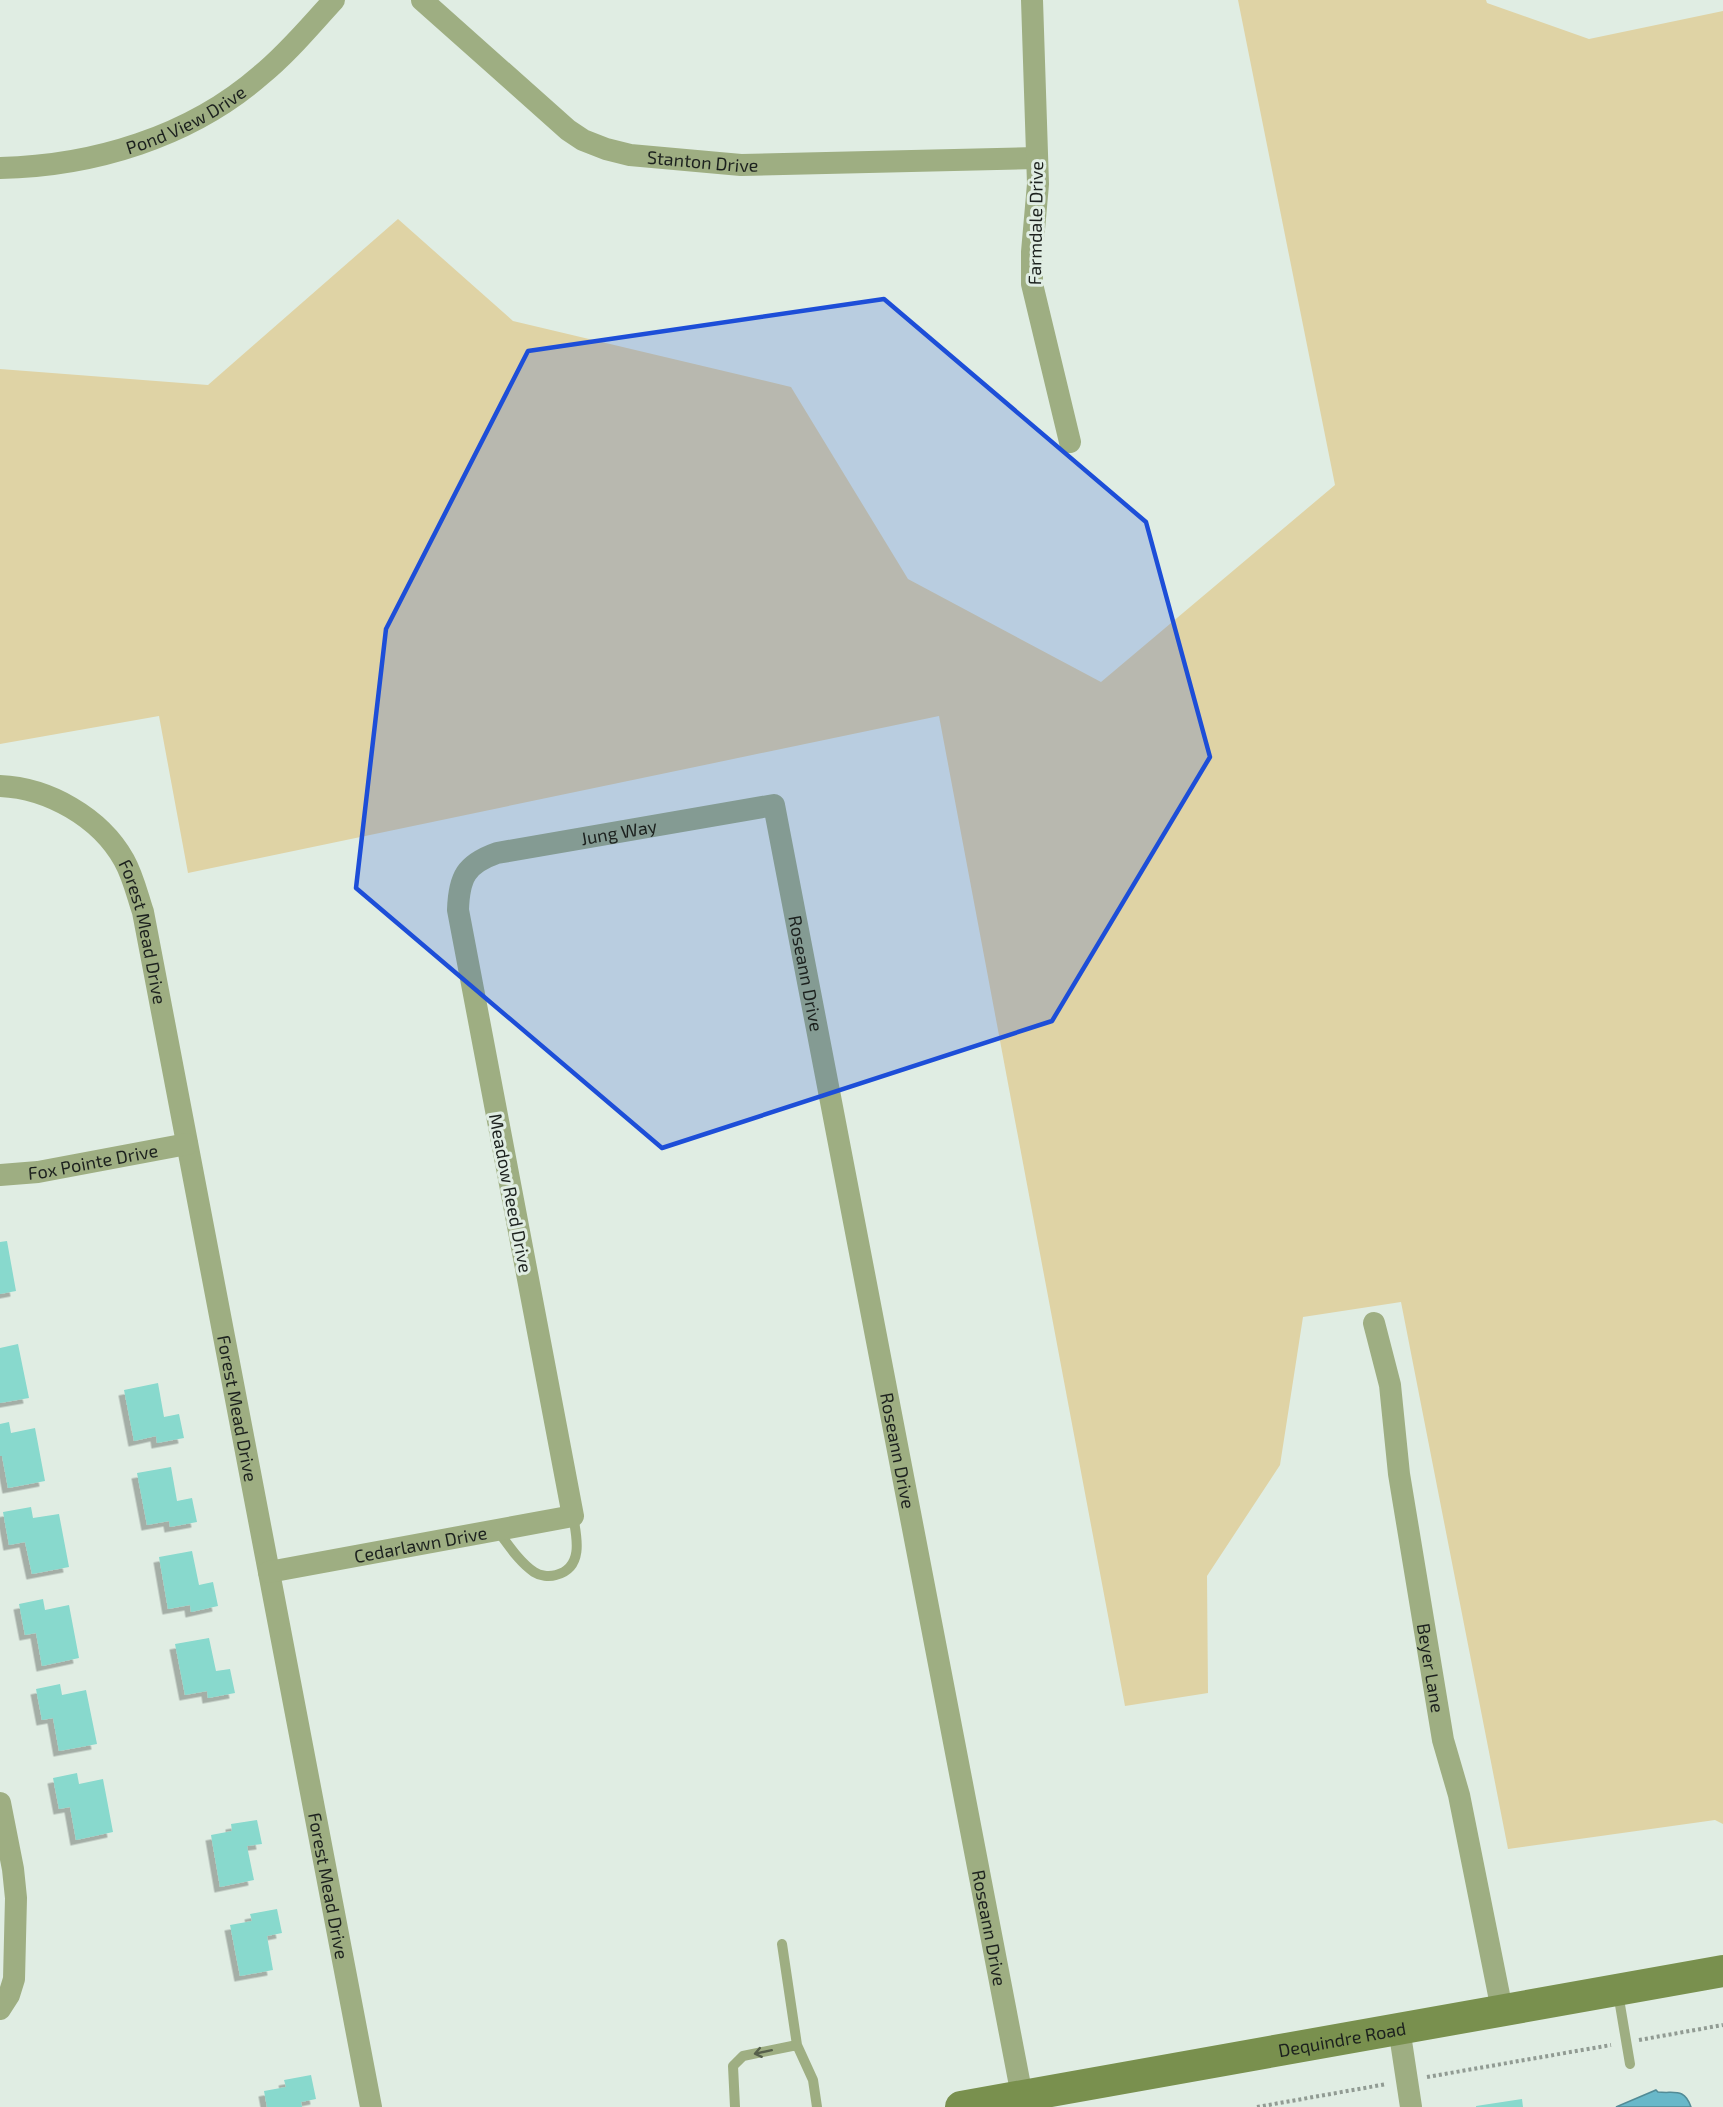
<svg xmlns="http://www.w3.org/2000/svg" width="1723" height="2107" font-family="'Exo 2',sans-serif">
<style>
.green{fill:#dfd3a5}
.water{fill:#69b8c9;stroke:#528b96;stroke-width:1.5}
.building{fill:#88d9cd;filter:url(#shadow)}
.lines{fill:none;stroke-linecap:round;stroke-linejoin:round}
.path{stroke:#919b93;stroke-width:4;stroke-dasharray:3 3;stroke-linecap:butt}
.service{stroke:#9eae82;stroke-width:10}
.minor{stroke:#9eae82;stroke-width:22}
.secondary{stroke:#79904e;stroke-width:32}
.oneway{stroke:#56604b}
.marked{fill:#1d4ed8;fill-opacity:0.2;stroke:#1d4ed8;stroke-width:4.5;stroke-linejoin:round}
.labels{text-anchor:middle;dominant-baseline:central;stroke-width:6;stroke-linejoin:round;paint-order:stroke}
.street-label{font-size:18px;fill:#1c211e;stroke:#e0ede3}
</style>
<defs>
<filter id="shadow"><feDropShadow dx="-5.5" dy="5.5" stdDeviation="0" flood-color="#0004"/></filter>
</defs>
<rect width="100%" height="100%" fill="#e0ede3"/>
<path class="green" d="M1238,0H1486L1487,3L1589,39L1723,11V1824L1715,1820L1508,1849L1401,1302L1303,1317L1280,1465L1207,1576L1208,1693L1125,1706L939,716L188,873L159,716L0,744V369L208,385L398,219L513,321L791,387L908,579L1101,682L1335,485Z"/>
<path class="water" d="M1656,2090L1658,2092C1674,2094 1684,2087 1691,2107H1616Z"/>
<path class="building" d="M7,1241L16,1291L0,1294V1242Z
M18,1344L29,1398L0,1403V1348Z
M158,1383L164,1417L179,1414L184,1438L157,1443L156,1436L134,1441L124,1390Z
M9,1422L11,1433L35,1428L45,1481L8,1488L2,1456H0V1424Z
M171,1467L177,1501L192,1498L197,1522L170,1527L169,1521L147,1525L137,1473Z
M31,1507L33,1518L59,1514L69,1567L32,1574L25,1542L9,1545L3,1512Z
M192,1551L199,1585L213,1582L218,1606L191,1612L190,1605L168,1609L159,1557Z
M43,1599L45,1610L69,1605L79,1658L42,1666L36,1633L25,1635L19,1604Z
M209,1638L216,1671L230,1669L235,1693L208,1698L207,1691L185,1695L175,1644Z
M60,1684L62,1695L86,1690L97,1744L59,1751L53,1718L42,1720L36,1689Z
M77,1773L79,1784L103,1779L113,1832L76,1840L70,1807L59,1809L53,1778Z
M257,1820L262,1844L247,1846L254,1880L220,1887L211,1835L232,1831L231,1824Z
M277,1909L282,1933L267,1936L273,1970L240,1976L230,1925L252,1921L250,1914Z
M311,2075L316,2099L301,2102L302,2107H267L264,2091L286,2087L284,2080Z
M1522,2099L1523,2107H1476V2106Z"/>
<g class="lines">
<path class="path" d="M1639,2040L1723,2025
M1427,2077L1611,2045
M1257,2107L1387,2084"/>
<path class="service" d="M497,1530C508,1544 519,1562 534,1572C540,1576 549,1577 556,1575C584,1568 577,1537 573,1516
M782,1944L797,2045
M1618,1993L1630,2064
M735,2107L733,2066L743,2056L797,2045L813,2080L817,2107"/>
<g class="minor">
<path id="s1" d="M422,0L568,130L583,140L606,149L630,155L741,165L1037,158"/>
<path d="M1032,0L1038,184L1032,252V284L1070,442"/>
<path id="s2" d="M0,168C93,166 190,137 261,75C288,53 310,26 334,0"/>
<path id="s3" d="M0,786C48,788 100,817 124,860C133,876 137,894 143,912L371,2107"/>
<path id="s4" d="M0,1175L38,1172L187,1144"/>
<path id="s5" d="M1374,1323L1390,1385L1399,1474L1443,1740L1459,1795L1502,2010"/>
<path id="s6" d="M269,1572L573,1516L458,910C459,877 466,864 497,853L774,805L1022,2096"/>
<path d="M0,1803L13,1869L16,1898L14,1979L9,1995L0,2009"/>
<path d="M1399,2028L1411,2107"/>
</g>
<path class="secondary" id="s7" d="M961,2107L1723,1971"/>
</g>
<defs><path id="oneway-shaft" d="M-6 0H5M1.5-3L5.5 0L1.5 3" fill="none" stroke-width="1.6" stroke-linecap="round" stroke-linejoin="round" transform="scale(1.5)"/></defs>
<use class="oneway" href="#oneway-shaft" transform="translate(763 2052) rotate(168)"/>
<path class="marked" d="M884,299L1146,522L1210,757L1052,1021L662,1148L356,888L386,629L528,351Z"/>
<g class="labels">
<g class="street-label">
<text stroke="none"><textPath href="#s2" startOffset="194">Pond View Drive</textPath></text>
<text stroke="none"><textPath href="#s1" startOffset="336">Stanton Drive</textPath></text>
<text transform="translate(1035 223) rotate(-89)">Farmdale Drive</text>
<text stroke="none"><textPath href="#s6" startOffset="1125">Jung Way</textPath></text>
<text stroke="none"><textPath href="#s3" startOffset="225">Forest Mead Drive</textPath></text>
<text stroke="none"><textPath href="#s6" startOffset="1454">Roseann Drive</textPath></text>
<text stroke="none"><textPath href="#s4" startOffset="94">Fox Pointe Drive</textPath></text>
<text transform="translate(511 1193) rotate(79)">Meadow Reed Drive</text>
<text stroke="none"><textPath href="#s3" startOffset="711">Forest Mead Drive</textPath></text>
<text stroke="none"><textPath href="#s6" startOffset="1940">Roseann Drive</textPath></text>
<text stroke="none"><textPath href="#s6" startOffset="154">Cedarlawn Drive</textPath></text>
<text stroke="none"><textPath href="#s5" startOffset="350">Beyer Lane</textPath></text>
<text stroke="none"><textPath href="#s3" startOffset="1197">Forest Mead Drive</textPath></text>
<text stroke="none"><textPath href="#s6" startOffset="2426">Roseann Drive</textPath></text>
<text stroke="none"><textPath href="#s7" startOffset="387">Dequindre Road</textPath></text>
</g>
</g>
</svg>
